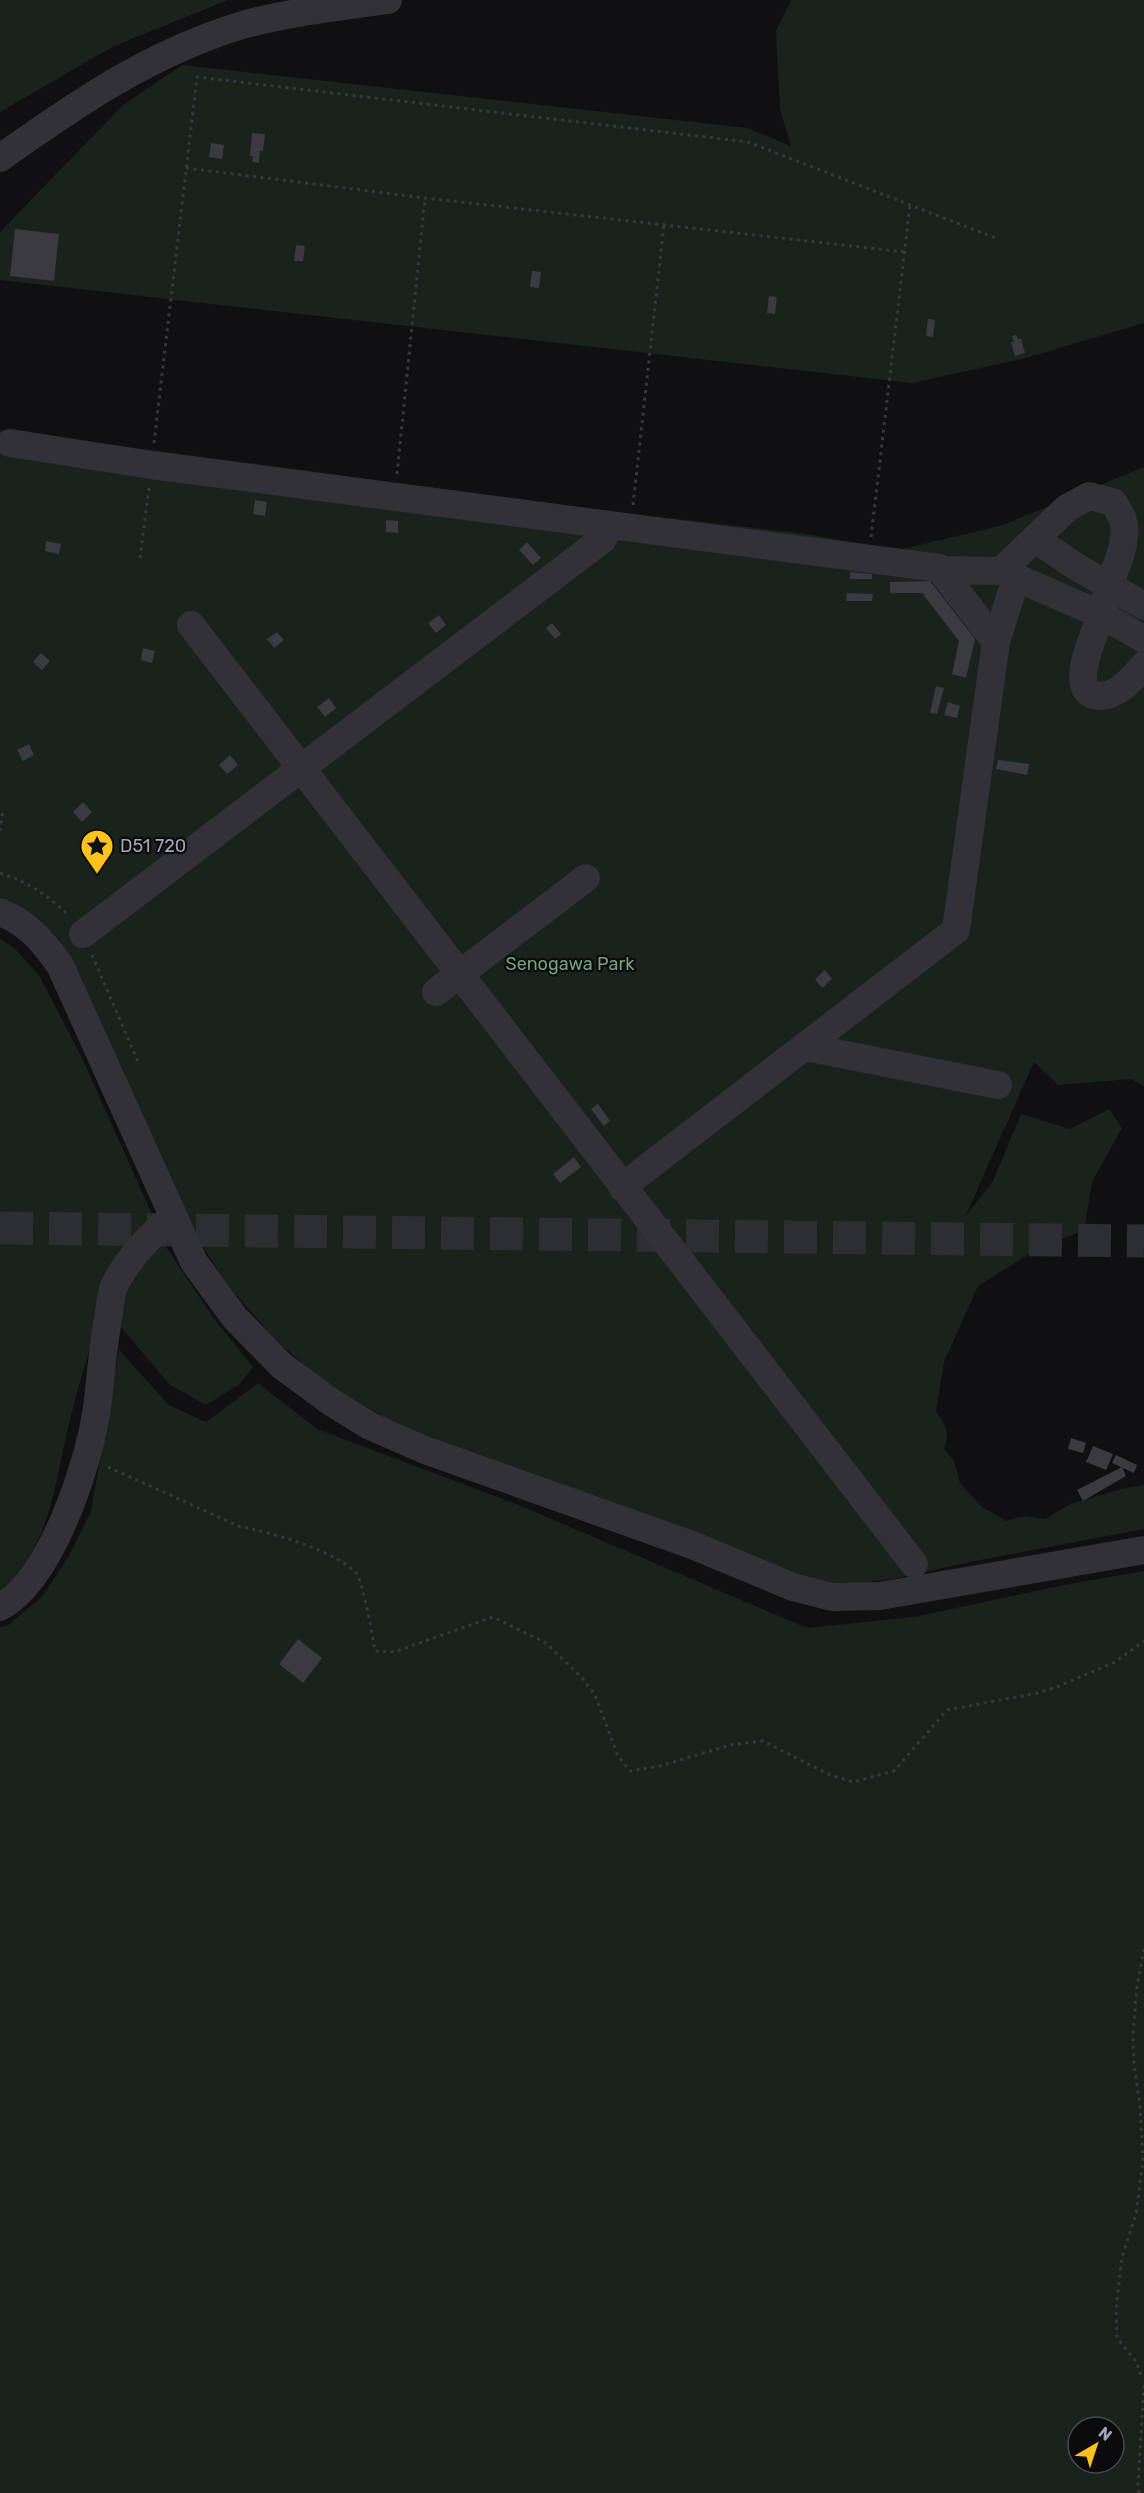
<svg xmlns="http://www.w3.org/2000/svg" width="1144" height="2493" font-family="Rubik,sans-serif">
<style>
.green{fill:#1a221c;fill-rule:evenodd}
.building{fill:#3a3a40}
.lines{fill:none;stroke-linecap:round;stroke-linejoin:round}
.highway-tunnel{stroke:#2d2e32;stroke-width:33;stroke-dasharray:33 16;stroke-linecap:butt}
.path{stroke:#37383e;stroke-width:3;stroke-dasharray:3 4.5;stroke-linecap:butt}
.minor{stroke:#313137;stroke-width:28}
.labels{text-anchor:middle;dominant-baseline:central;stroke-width:4.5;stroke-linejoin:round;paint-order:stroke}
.poi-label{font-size:18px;fill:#a0a5b4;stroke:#0b0b0d;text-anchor:start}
.park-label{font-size:18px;fill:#75a17b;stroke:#0b0b0d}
</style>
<rect width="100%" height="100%" fill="#101012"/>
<path class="green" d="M0,0H228L114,46L0,112Z
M791,0H1144V323L1022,359L912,383L0,280V232L122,106L182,65L747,128L791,146L780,109L776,31Z
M0,430L623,513L800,533L899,550L1003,525L1144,467V1086L1131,1079L1058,1085L1034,1062L965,1217L993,1181L1021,1114L1070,1129L1109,1109L1122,1128L1092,1182L1084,1230L1034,1251L978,1286L944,1362L936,1412C946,1425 950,1433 944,1449L954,1461L960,1483L982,1507L1006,1521L1024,1516L1046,1519L1070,1504L1125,1488L1144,1485V1529L970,1562L893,1579L840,1585L778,1569L423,1434L384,1417L323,1382L272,1336L226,1283L190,1226L72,958C49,925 38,912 0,897Z
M0,939L14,948L39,975L82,1058L168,1250L215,1320L253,1367L240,1384L206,1405L170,1385L115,1320L100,1312C90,1349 78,1386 69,1423C55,1482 50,1551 0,1590Z
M119,1350L169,1405L206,1422L258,1383L317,1429L521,1506L807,1628L914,1617L1069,1584L1144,1571V2493H0V1627L7,1626L42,1597L69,1556L91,1511ZM1078,2427H1114V2463H1078Z"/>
<path class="building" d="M252,133L265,134L263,151H260L259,163L252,162L253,156H250Z
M211,143L224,145L222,159L209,157Z
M15,229L59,234L54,281L10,276Z
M296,245L305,246L303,261H294Z
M532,271L541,272L539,288L530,287Z
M769,296L777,297L775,314L767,313Z
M928,319L935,320L933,337L926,336Z
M1016,335L1018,339H1021L1025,353L1015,356L1011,342H1014L1012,336Z
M255,500L267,502L265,516L253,514Z
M386,520L398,521V533L386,532Z
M46,541L61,544L59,554L45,551Z
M527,542L541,558L533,565L519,550Z
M850,572L872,574V579H850Z
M930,581L975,639L966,678L952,674L959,641L922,593H890V582Z
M847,593L873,594L872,601H846Z
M439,615L446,625L436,633L428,623Z
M552,623L561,634L555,639L546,628Z
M277,632L284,640L274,648L267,639Z
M143,648L155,651L152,663L141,660Z
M41,653L50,661L42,670L33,662Z
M936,686L944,688L937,714L930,713Z
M329,698L336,708L325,717L317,707Z
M948,702L960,706L957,718L944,715Z
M29,744L34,755L23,761L17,750Z
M230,755L238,765L227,774L219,765Z
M998,760L1029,764L1027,775L996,769Z
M83,802L92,812L82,822L73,812Z
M825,970L832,979L822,988L815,979Z
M598,1104L610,1121L604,1126L591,1109Z
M574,1157L581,1167L560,1183L553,1174Z
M1071,1438L1086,1443L1083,1453L1068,1449Z
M1093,1446L1113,1454L1106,1470L1086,1462Z
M1116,1455L1137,1465L1134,1473L1112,1463Z
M1122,1467L1126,1476L1083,1501L1077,1490Z
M298,1639L322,1658L303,1683L279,1664Z"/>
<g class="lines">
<path class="highway-tunnel" d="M0,1228L1144,1241"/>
<path class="path" d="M186,168L425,198L905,252
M154,443L197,77L748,142L998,239
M397,474L425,198
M633,505L664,225
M871,537L910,205
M140,558L149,488
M0,831L3,809
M0,873C28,882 48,895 69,916
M92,955L139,1064
M108,1467L241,1527C268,1531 339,1552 357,1574C363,1583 373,1638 375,1651L394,1652L493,1617L546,1643L582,1678L595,1695L618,1756L630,1771L660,1766L730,1745L763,1741L830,1775L853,1782L894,1771L947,1710L1038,1693L1059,1686L1115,1662L1144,1641
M1144,1949L1137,1986L1133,2034L1134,2064L1140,2105L1143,2161L1136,2214L1122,2257L1116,2309L1117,2338L1137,2363L1139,2372L1144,2378
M1139,2493L1138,2484L1144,2384"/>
<path class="minor" d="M0,158C78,103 147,55 239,26C287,12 339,7 388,0
M10,443L151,465L939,568L996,642L956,930L622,1187
M1035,539L1075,566L1144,606
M941,570L1001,571L1067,508L1089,496L1113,502C1121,514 1126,522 1124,536C1123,555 1113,572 1108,589C1105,598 1104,607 1101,616C1096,631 1064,695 1100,696C1118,696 1133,678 1144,665
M1001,571L1102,615L1144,639
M191,625L914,1564
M996,642L1016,578
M0,912C29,924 42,940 60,965L194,1262L235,1318L282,1366L331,1402L370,1426L425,1450L692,1545L793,1587L832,1597L880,1596L1144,1550
M83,934L603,539L608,525
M436,992L586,878
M805,1047L998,1085
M0,1607C52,1579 89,1463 97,1408C101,1376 103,1344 109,1313C110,1304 111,1294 114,1286C128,1258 148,1237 172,1217"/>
</g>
<defs>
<g id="sight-pin" transform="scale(1.725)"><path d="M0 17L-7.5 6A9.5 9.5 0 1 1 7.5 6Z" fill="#ffc11b" stroke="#0b0b0d"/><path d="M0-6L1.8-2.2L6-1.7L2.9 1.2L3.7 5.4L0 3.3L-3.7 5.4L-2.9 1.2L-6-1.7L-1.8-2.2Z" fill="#111"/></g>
</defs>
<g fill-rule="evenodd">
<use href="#sight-pin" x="97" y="846"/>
</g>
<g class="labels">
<g class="poi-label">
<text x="120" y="846">D51 720</text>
</g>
<g class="park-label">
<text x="570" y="964">Senogawa Park</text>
</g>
</g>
<g transform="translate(1096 2445) rotate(39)"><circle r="28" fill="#0b0b0d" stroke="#474950" stroke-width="1.5"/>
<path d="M0-4.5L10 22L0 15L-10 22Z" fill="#ffc11b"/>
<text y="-9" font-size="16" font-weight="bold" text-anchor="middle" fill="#a0a5b4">N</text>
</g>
</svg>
